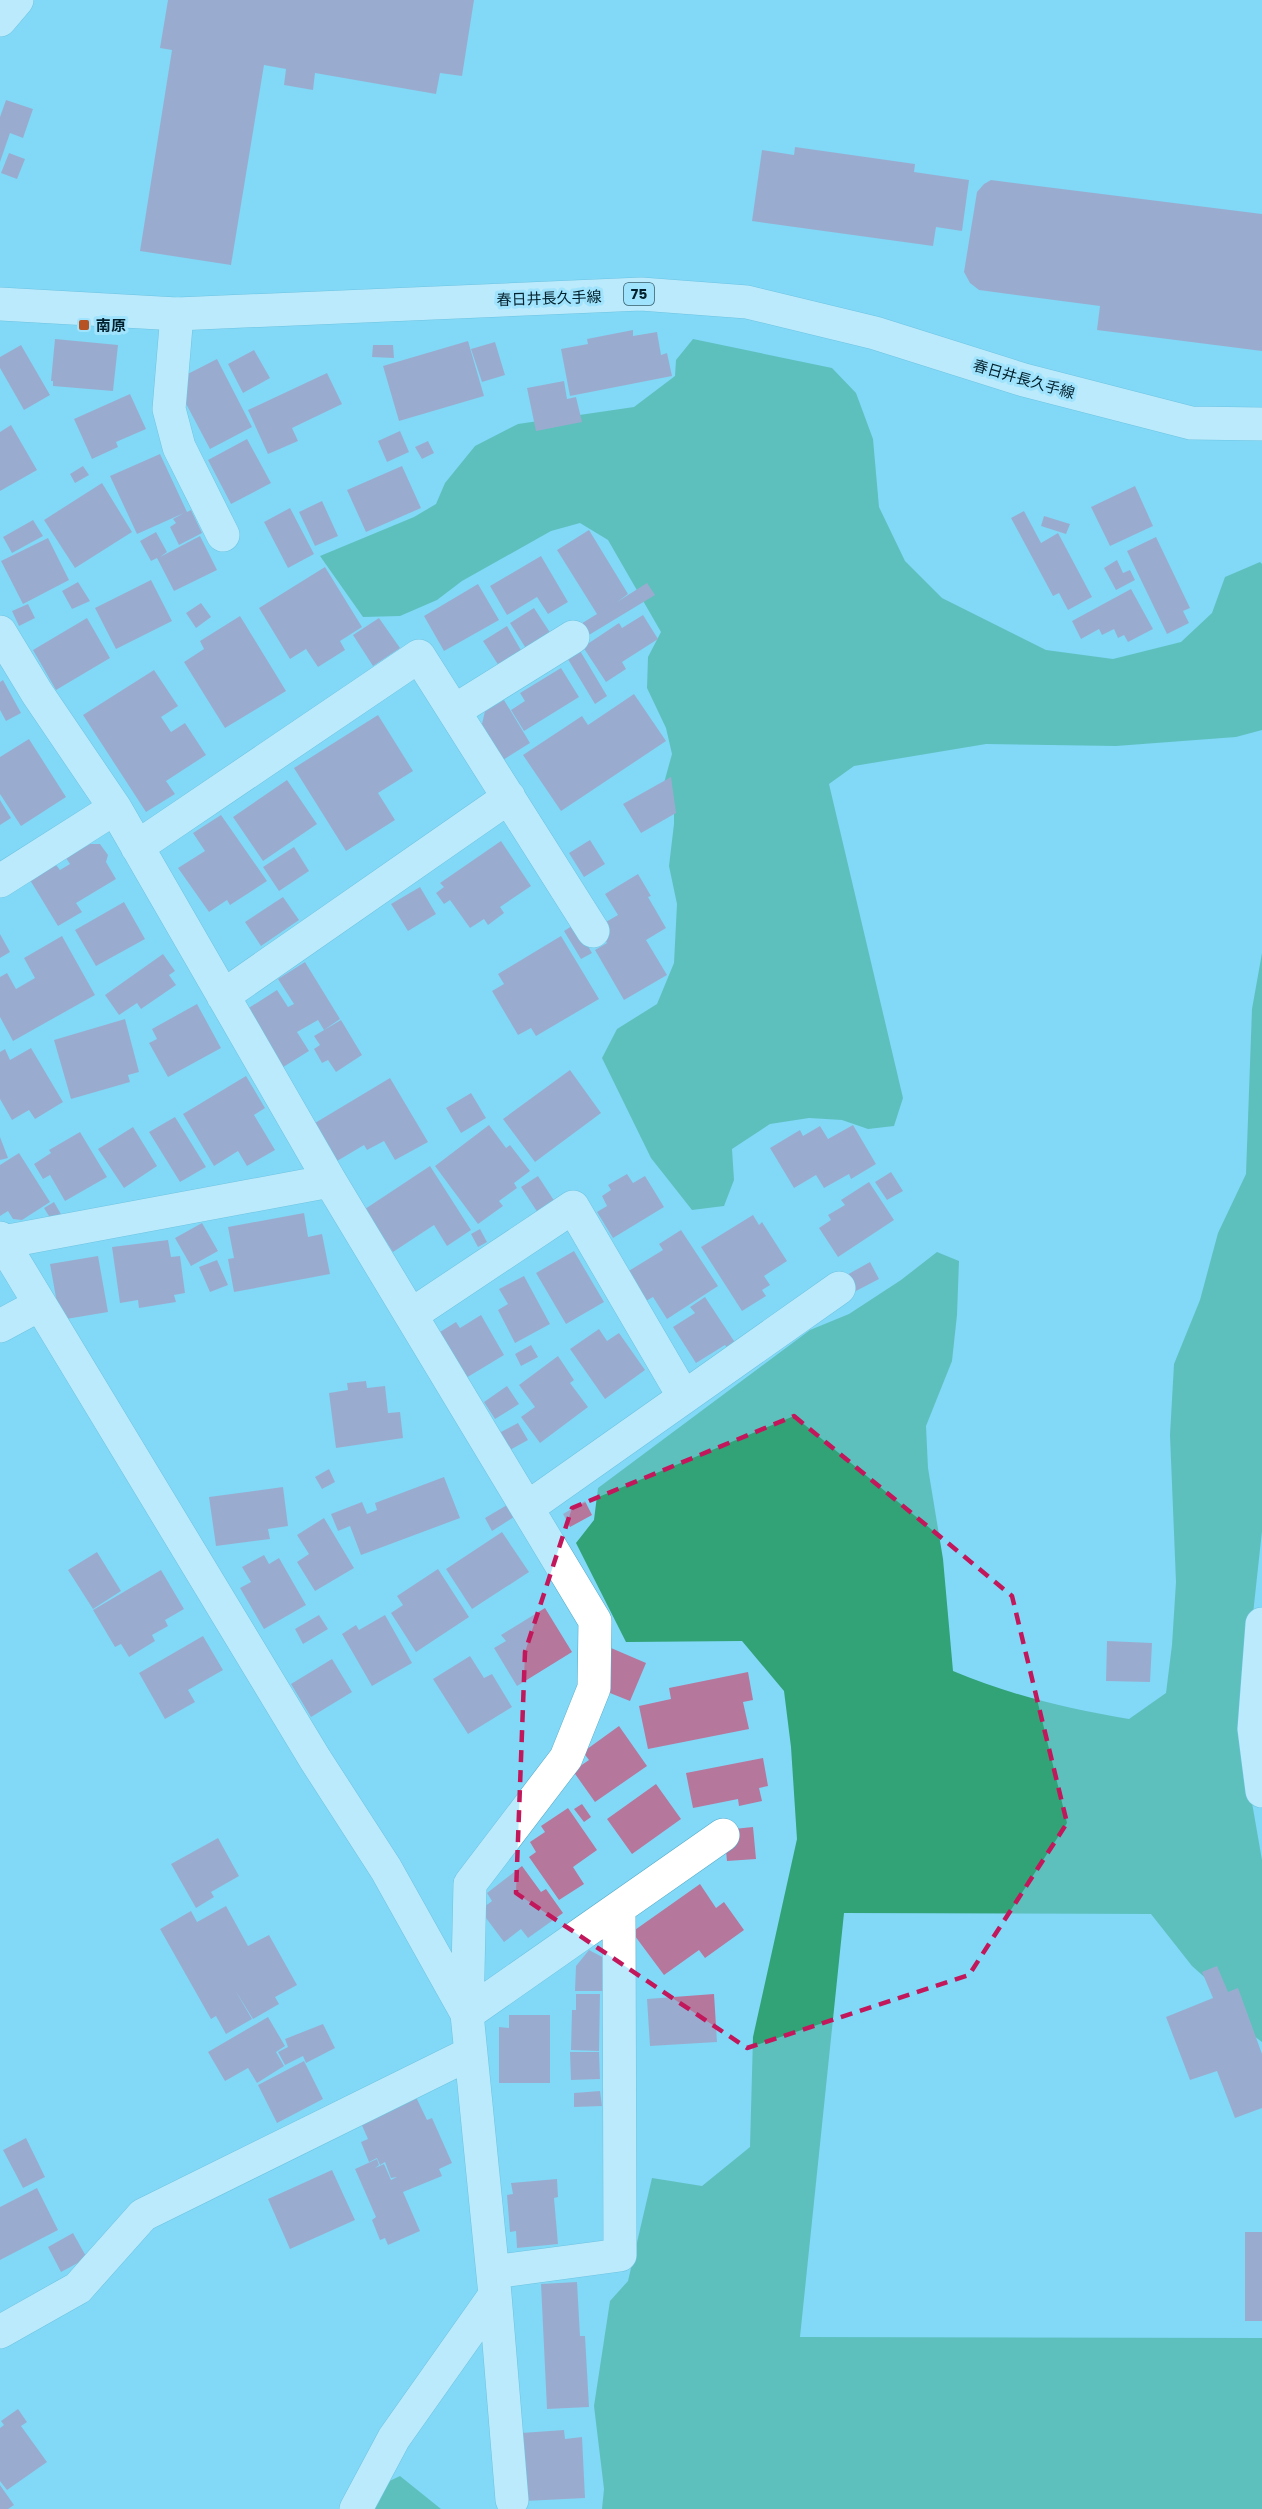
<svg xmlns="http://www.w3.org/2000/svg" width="1262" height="2509" font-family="Poppins,'Noto Sans JP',sans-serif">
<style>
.forest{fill:#32a277}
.building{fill:#b6779d}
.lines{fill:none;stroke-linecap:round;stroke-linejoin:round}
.minor-casing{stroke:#53aac8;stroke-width:34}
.primary-casing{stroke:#53aac8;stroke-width:34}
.minor{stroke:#fff;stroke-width:33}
.primary{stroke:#fff;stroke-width:33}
.marked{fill:none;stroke:#c2185b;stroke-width:4.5;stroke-dasharray:12 8;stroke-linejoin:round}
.poi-dot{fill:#b75222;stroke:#a0e3fc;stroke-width:2}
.labels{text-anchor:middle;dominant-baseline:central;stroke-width:6;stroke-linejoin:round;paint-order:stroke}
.shield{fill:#a0e3fc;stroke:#305b6b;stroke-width:1.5}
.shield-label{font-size:14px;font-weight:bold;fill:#00212d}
.street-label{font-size:15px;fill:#00212d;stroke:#a0e3fc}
.poi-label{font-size:15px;font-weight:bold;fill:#00212d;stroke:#a0e3fc;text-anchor:start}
</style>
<rect width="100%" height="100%" fill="#82d8f7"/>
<path class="forest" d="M693,339L832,368L856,393L873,439L879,507L905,561L942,598L1046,650L1113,659L1181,642L1212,613L1225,577L1260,562L1262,564V730L1236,737L1116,746L986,744L854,766L829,784L903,1098L894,1126L868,1129L842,1120L809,1118L770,1124L732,1149L734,1180L724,1206L692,1210L651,1158L602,1058L617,1029L657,1004L674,963L677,904L669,866L674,824V805L664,783L672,754L666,728L647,688L648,657L661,632L608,540L580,523L551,531L462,581L437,600L400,616L363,617L320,556L414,517L436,504L445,483L475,446L518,424L634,407L675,376L676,360Z
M1262,953V1531L1240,1734L1262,1860V2042L1246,2030L1228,1998L1192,1966L1151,1914L844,1913L800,2337L1262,2338V2509H602L604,2489L594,2406L610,2301L628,2281L652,2178L702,2186L750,2147L753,2037L797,1839L791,1747L784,1691L742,1641L626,1642L576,1543L594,1520L598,1488L810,1330L849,1314L901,1280L937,1252L959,1261L957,1315L952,1361L926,1426L928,1468L943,1559L953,1671C1010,1695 1068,1709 1129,1719L1166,1693L1172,1645L1176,1582L1170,1435L1174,1364L1200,1300L1218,1233L1246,1174L1252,1009Z
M400,2476L441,2509H366L377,2487Z"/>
<path class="building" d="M168,0H474L462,76L440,73L436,94L315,73L313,90L284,85L286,69L264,65L231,265L140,251L172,50L160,48Z
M6,100L33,109L23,138L10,133L0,162V117Z
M795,147L915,164L914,172L969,180L962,231L936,227L933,246L752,221L762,150L794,155Z
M9,153L25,159L17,179L1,173Z
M991,180L1262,214V351L1097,330L1100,306L979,290L970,283L964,272L977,192L984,184Z
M633,330V336L657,332L661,355L667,353L672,376L570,396L561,349L588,344L587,339Z
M55,339L118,345L113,391L53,386V381H51Z
M468,341L484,396L399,421L383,366Z
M495,342L505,375L482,382L471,349Z
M21,345L50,395L24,410L0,368V357Z
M373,345H393L394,358L372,357Z
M254,350L270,378L243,393L228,364Z
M217,359L252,427L210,449L174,381Z
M327,373L342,404L292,428L298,441L268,454L248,410Z
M564,381L567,399L576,397L582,422L536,431L527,388Z
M130,394L146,429L116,442L118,447L92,459L74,419Z
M11,425L37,470L0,491V432Z
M400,431L409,452L387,462L378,441Z
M247,439L271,483L231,504L208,460Z
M428,441L434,453L422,459L415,447Z
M160,454L187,512L191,510L202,533L179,545L170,527L176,523L173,519L184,513L137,534L110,476Z
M83,466L89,475L75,483L70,474Z
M402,466L421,508L366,532L347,490Z
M102,483L132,532L75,568L44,520Z
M1135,486L1153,526L1110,546L1091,507Z
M322,501L338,536L315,546L299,512Z
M290,508L314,554L288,568L264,522Z
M1024,511L1041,543L1058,533L1092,597L1068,610L1059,593L1053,596L1011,518Z
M1044,516L1070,524L1066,534L1041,526Z
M33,520L43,536L12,553L3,537Z
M589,530L628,594L617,602L647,583L655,595L579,641L571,630L597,614L557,550Z
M156,532L167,552L160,557L200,536L217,570L174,591L157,558L151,561L140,541Z
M1156,537L1190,608L1183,611L1189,623L1167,634L1127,551Z
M48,538L69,580L23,604L1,561Z
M541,556L568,602L548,614L537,597L507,615L490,586Z
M1117,560L1123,573L1130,570L1135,580L1116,590L1104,568Z
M325,567L362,627L340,641L345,650L318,667L306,649L290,659L259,608Z
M151,580L172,621L116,649L95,608Z
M78,582L90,601L72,609L62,591Z
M478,584L499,620L444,651L424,616Z
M1131,589L1153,629L1128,642L1124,635L1118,638L1114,629L1102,635L1099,629L1081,639L1072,621Z
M201,603L211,617L196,628L186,613Z
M28,604L35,618L19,626L12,611Z
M534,608L551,634L527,650L510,623Z
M643,615L658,639L622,662L626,669L606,682L583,647L619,623L622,628Z
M240,616L286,691L225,728L184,662L204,649L200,641Z
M87,618L110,658L56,690L33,650Z
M379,618L400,648L373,666L353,635Z
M507,626L522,652L499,666L483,641Z
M579,649L607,696L595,704L566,656Z
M561,668L579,697L524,731L511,710L525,701L520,693Z
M154,670L178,706L161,717L171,732L185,723L206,755L166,781L175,794L146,812L83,715Z
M3,680L21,713L6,721L0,710V682Z
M634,694L666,741L561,811L523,755L582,716L588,725Z
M504,700L530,743L503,760L482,724L485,711Z
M378,715L413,771L378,793L395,820L346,851L294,768Z
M29,739L66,797L21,826L0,794V757Z
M671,777L676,813L641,833L623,804Z
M287,780L317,824L263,861L233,817Z
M0,800L11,818L0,825Z
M221,815L267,881L230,905L227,900L209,912L178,868L205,851L193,833Z
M590,840L605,864L584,877L569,853Z
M501,841L531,886L500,907L504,913L488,925L484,919L470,928L450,900L444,904L436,893L444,887L440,883Z
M90,844H100L108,855L106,862L116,879L76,903L82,912L58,926L30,880L56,865L60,870L70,864L66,858Z
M294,847L309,871L279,891L263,867Z
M638,874L651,896L648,897L666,928L646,940L667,975L624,1000L595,950L607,943L597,927L618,915L605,894Z
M420,887L436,914L408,931L391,904Z
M283,897L299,920L261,946L245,922Z
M124,902L145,939L96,966L75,930Z
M575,924L592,953L581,959L564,931Z
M0,934L10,952L0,958Z
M62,936L95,995L13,1041L0,1017V977L7,973L16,989L35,978L24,958Z
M561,936L599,999L536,1036L531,1028L518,1035L492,991L504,984L498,974Z
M163,954L175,971L169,975L176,985L141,1009L137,1003L119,1015L105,995Z
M305,962L340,1019L324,1030L318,1020L297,1032L309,1051L280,1069L244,1011L277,990L288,1007L294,1004L278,979Z
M197,1004L221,1048L168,1077L149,1043L157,1039L152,1029Z
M125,1019L139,1072L128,1075L130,1082L71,1099L54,1040Z
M341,1020L362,1055L336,1072L328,1060L322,1063L314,1049L320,1045L314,1036Z
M31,1048L63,1102L35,1119L29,1110L12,1120L0,1099V1052L5,1049L10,1060Z
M570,1070L601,1113L535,1162L503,1119Z
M246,1076L265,1108L254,1115L275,1150L247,1166L238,1151L214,1166L183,1114Z
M390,1078L428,1142L395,1160L384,1141L367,1150L364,1145L332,1164L310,1126Z
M471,1093L486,1118L461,1133L446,1108Z
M175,1117L206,1167L180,1182L149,1132Z
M489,1125L506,1148L510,1145L530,1171L514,1183L517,1188L499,1201L503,1206L478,1224L435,1166Z
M853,1125L876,1164L851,1179L849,1174L824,1188L816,1175L794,1188L770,1148L800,1130L803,1136L820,1126L828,1139Z
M133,1127L157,1166L124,1188L98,1149Z
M80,1132L107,1177L65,1201L50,1175L43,1179L34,1164L51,1153L49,1150Z
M0,1137L8,1158L0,1160Z
M19,1153L50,1202L22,1220L13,1219L8,1211L0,1216V1165Z
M430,1166L471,1230L447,1246L434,1225L393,1252L365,1209Z
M891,1172L903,1191L887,1200L875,1182Z
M627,1174L633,1183L645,1176L664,1207L613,1238L597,1212L607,1206L602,1196L611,1190L608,1185Z
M538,1176L555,1202L538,1213L521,1187Z
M869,1182L894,1220L838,1257L819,1228L831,1220L828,1215L845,1205L841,1200Z
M54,1202L62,1216L52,1221L44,1208Z
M304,1213L308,1237L322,1234L330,1274L234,1292L228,1259L234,1258L228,1227Z
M753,1215L759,1225L762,1222L787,1261L764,1276L770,1285L762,1290L766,1296L742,1311L701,1247Z
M202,1223L218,1251L191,1266L175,1238Z
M480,1229L487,1242L478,1247L471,1234Z
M681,1230L718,1286L667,1319L653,1297L646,1301L627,1272L663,1250L659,1244Z
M168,1240L171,1257L180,1256L185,1293L174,1295L176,1302L139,1308L138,1300L120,1303L112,1247Z
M574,1251L604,1302L566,1324L536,1273Z
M98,1256L108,1312L60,1320L50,1264Z
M217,1260L228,1285L210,1292L199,1267Z
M870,1262L879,1279L854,1292L845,1276Z
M524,1276L550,1324L515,1343L498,1310L508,1304L499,1289Z
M705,1297L738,1347L730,1352L725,1345L696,1363L673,1327L695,1313L690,1307Z
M481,1315L504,1355L466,1378L440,1332L456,1322L460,1328Z
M599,1329L607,1341L619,1333L645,1370L605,1399L570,1349Z
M531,1345L538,1357L521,1366L515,1354Z
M558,1356L574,1380L570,1383L588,1407L540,1443L521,1417L535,1407L519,1385Z
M366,1381L367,1388L385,1386L388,1413L400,1412L403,1438L336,1448L329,1393L348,1390L347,1383Z
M507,1386L519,1404L495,1419L484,1402Z
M518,1423L528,1440L508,1451L499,1433Z
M329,1469L335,1482L322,1489L315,1477Z
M444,1477L460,1518L361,1555L350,1526L338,1531L331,1514L362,1502L367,1514L377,1510L375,1503Z
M283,1487L288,1526L268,1529L270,1539L216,1546L209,1497Z
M585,1501L592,1515L570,1527L563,1514Z
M507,1505L514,1517L492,1531L485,1518Z
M324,1518L354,1568L315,1591L297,1562L309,1554L297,1535Z
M502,1532L529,1572L472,1609L446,1569Z
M97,1552L121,1591L93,1609L68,1570Z
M264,1555L269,1564L279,1558L306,1605L264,1629L240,1588L251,1582L242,1567Z
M438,1569L469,1617L416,1652L391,1613L403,1605L397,1596Z
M161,1570L184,1609L165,1620L168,1626L152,1635L155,1641L129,1657L121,1644L115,1647L93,1610Z
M545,1608L572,1652L517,1686L494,1648L506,1641L501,1635Z
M319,1615L328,1629L303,1644L295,1629Z
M385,1615L412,1663L372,1686L342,1634L356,1625L359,1630Z
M203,1636L223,1670L188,1690L195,1702L165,1719L139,1673Z
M1107,1641L1152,1643L1150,1682L1106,1681Z
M611,1648L646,1663L630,1701L600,1689Z
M470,1656L484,1678L492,1674L512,1707L468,1734L433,1679Z
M332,1659L352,1692L311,1717L291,1684Z
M748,1672L753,1700L743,1702L749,1729L648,1749L639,1706L671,1699L669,1688Z
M619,1726L647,1766L595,1802L573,1771L589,1760L583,1752Z
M763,1758L768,1786L759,1788L762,1801L739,1806L738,1799L693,1808L686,1773Z
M656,1784L681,1819L632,1854L607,1819Z
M582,1804L591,1817L584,1822L574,1809Z
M568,1808L597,1850L573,1867L584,1884L559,1900L529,1857L536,1852L530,1842L545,1832L541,1826Z
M753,1827L756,1859L727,1861L724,1830Z
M218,1838L239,1876L211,1892L214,1897L196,1908L171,1864Z
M522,1866L541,1892L546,1889L563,1913L528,1938L521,1929L504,1942L480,1910L492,1901L487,1893Z
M700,1884L716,1908L724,1902L744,1930L705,1958L699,1950L664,1975L632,1932Z
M226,1906L248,1946L269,1935L297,1985L275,1997L279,2004L253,2019L235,1990L252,2019L226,2034L216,2016L211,2019L160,1929L191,1911L197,1922Z
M589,1950L608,1960L609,1991H575L576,1966Z
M1217,1966L1228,1992L1238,1988L1262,2054V2108L1235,2118L1217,2071L1190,2080L1166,2017L1213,1998L1202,1972Z
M576,1994H600L599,2051L571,2050L572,2010H576Z
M714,1994L717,2042L650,2046L647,1999Z
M509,2015H550V2083H499V2027L509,2028Z
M268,2017L285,2046L276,2052L284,2066L257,2083L248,2068L225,2081L208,2052Z
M323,2024L335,2048L306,2063L303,2056L285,2065L278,2052L288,2047L285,2039Z
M570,2052H599L600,2079L571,2080Z
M304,2061L323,2099L277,2123L258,2085Z
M600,2091L602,2106L574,2107V2093Z
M416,2097L427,2120L432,2118L452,2163L439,2169L442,2176L403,2192L420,2231L388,2245L385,2238L380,2240L372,2220L376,2217L355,2169L377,2159L379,2165L375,2168L384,2164L391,2180L397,2177L391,2178L385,2162L380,2165L377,2158L369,2162L361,2142L368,2139L360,2121Z
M26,2138L45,2177L23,2188L3,2150Z
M332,2170L355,2220L290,2249L268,2199Z
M557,2179L558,2197L554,2198L558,2244L517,2248L516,2231L510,2232L507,2195L513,2194L511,2183Z
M37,2188L58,2230L0,2260V2207Z
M1245,2232H1262V2321H1245Z
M73,2233L87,2258L61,2272L48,2247Z
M577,2282L580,2336H585L589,2407L547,2409L541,2284Z
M18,2409L27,2422L21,2426L47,2462L7,2490L0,2481V2428L4,2425L1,2421Z
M564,2430L565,2439L582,2437L585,2498L525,2501L521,2433Z
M0,2485L14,2505L8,2509H0Z"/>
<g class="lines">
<g class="minor-casing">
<path id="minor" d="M0,20L17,0
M177,314L169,409L179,447L223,535
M0,632L37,693L115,808L330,1181L595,1621L594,1688L566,1758L470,1884L467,2014L495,2295L394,2438L356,2509
M454,711L573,637
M137,847L419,656L593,931
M0,881L115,808
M223,996L509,797
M0,1238L315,1759L386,1869L466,2012
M3,1242L330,1181
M411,1315L573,1207L684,1397
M0,1326L39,1305
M527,1508L839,1288
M1262,1624L1254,1729L1262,1791
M467,2014L723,1835
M493,2272L620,2255L619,1908
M495,2295L512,2500
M0,2332L78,2288L143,2215L471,2053"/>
</g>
<g class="primary-casing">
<path id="primary" d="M0,304L177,314L641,294L747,302L875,333L1024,380L1191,423L1262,424"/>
</g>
<use href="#minor" class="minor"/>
<use href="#primary" class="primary"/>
</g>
<path d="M0 0H1262V2509H0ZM794,1416L1012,1596L1067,1823L969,1975L747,2048L516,1893L525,1652L572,1508Z" fill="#82d8f7" fill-opacity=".55" fill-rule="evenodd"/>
<path class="marked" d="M794,1416L1012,1596L1067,1823L969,1975L747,2048L516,1893L525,1652L572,1508Z"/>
<rect class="poi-dot" x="78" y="319" width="12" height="12" rx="3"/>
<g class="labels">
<rect class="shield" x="624" y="283" width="30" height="22" rx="4.5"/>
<g class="shield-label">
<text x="639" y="294">75</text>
</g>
<g class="street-label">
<text transform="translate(549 298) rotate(-2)">春日井長久手線</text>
<text transform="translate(1024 379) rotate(16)">春日井長久手線</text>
</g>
<g class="poi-label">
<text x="96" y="325">南原</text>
</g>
</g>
</svg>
